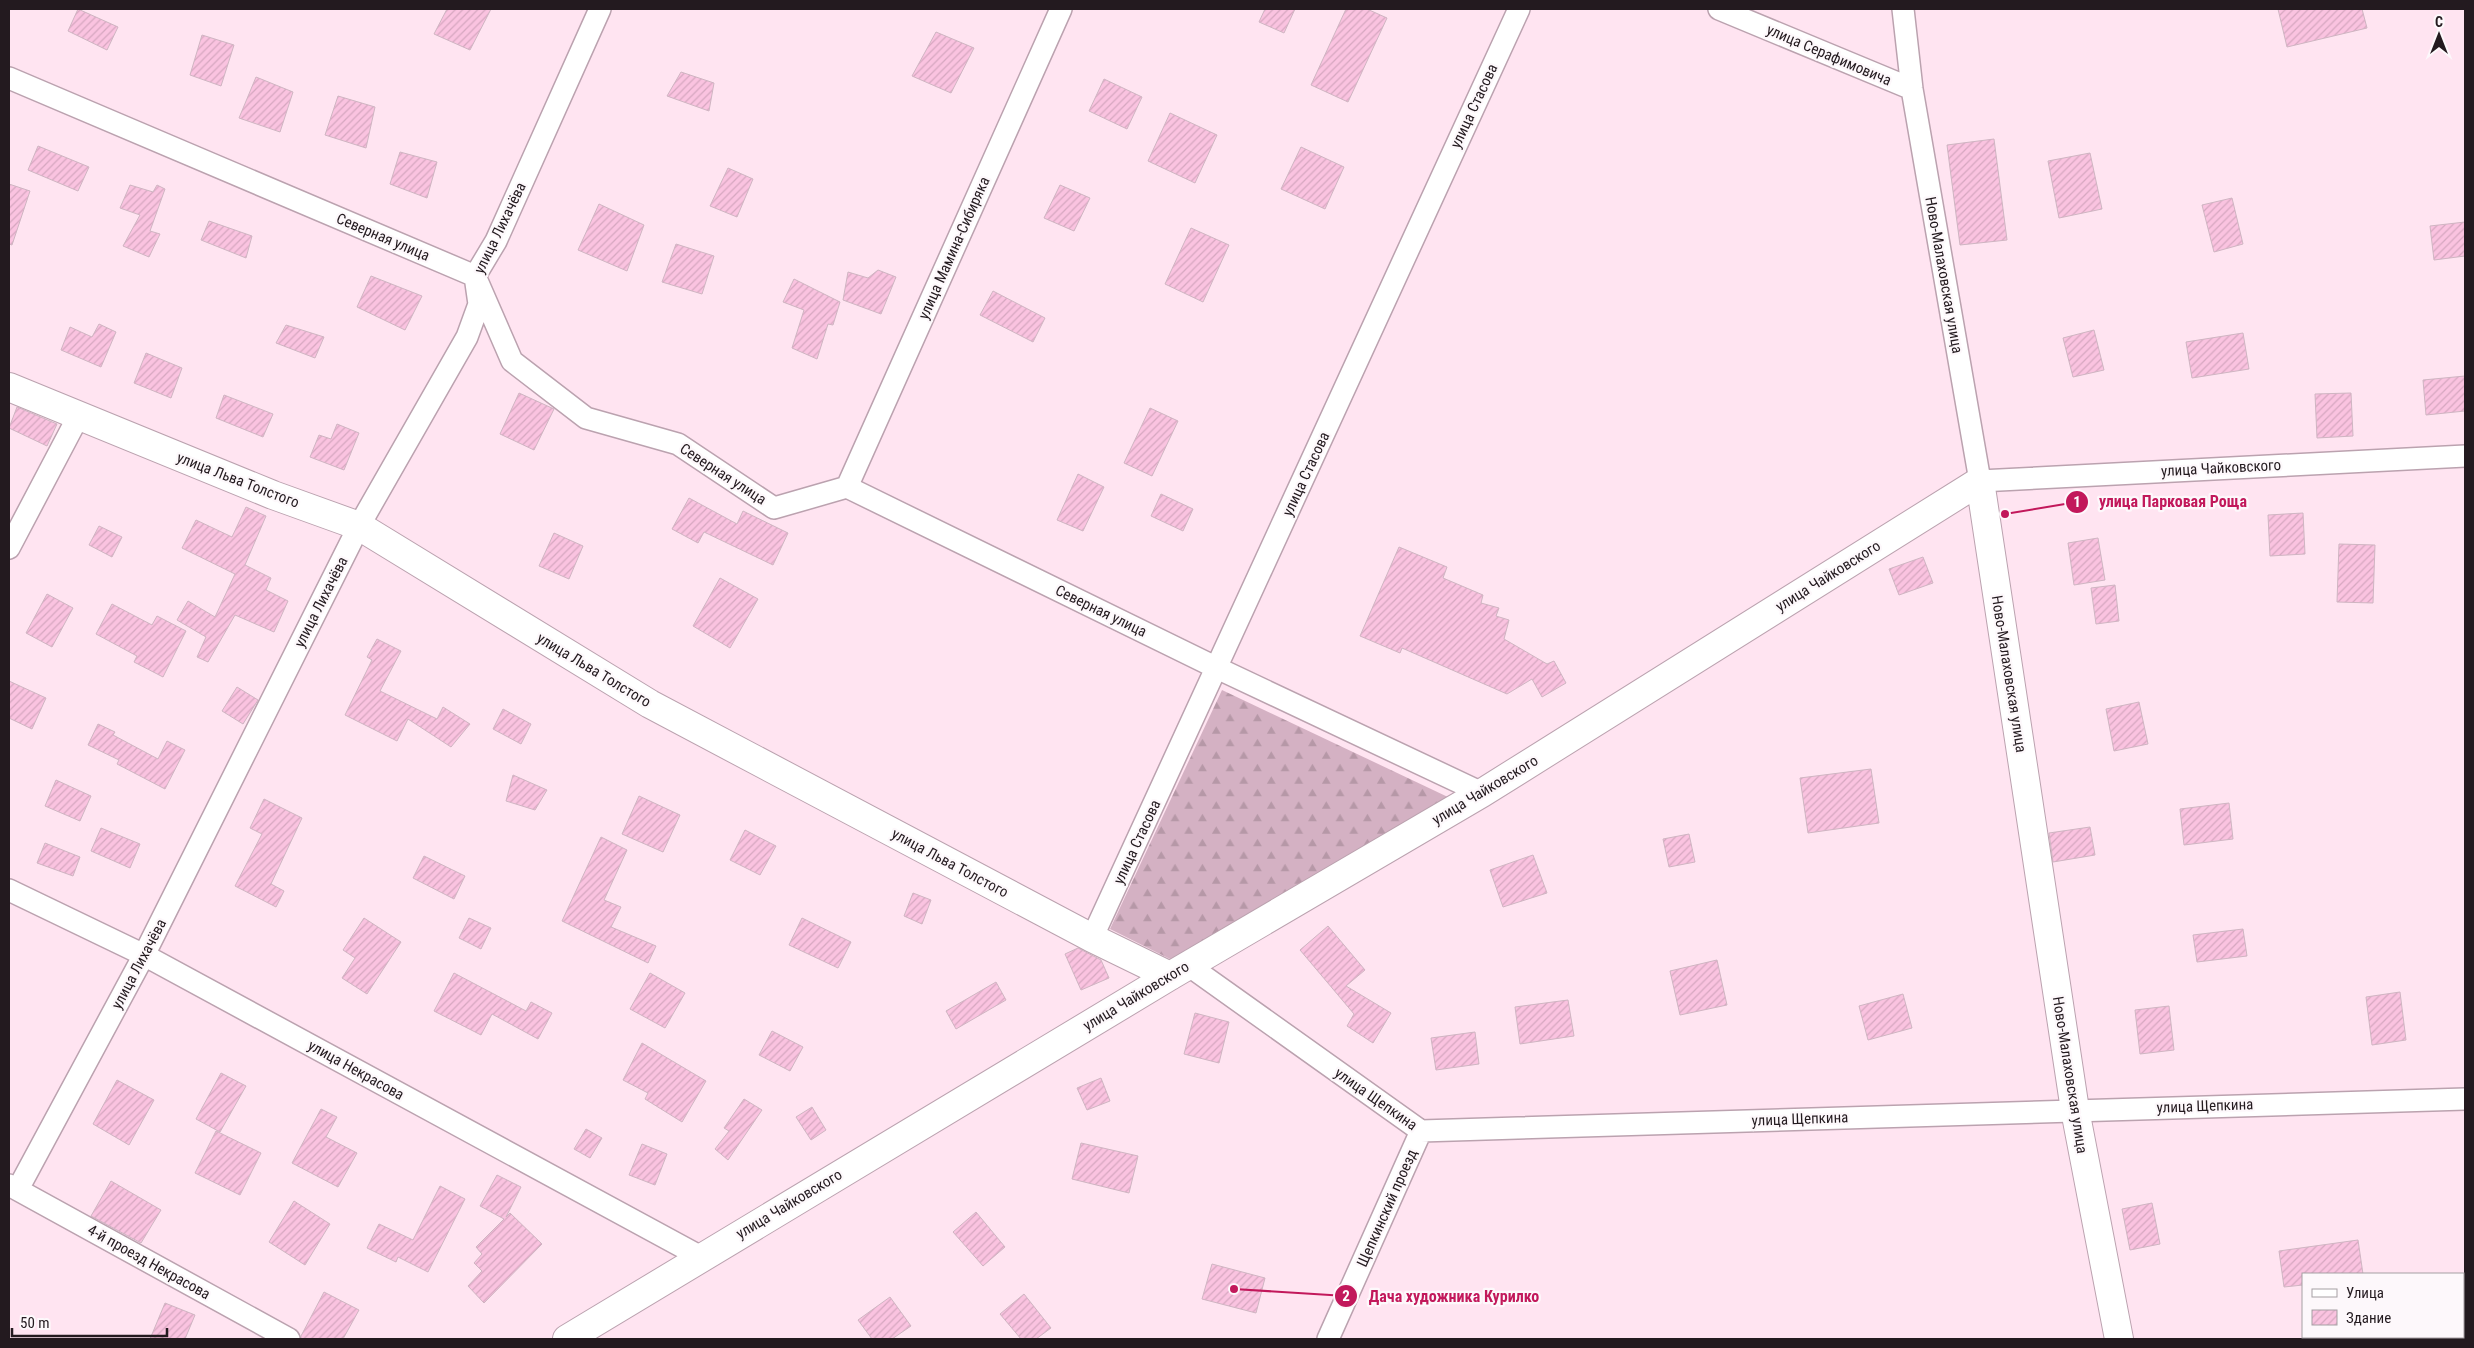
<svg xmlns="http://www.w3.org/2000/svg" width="2474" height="1348" font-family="'Roboto Condensed',sans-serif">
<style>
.forest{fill:url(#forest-firs)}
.building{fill:url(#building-hatch);stroke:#cfb5c2}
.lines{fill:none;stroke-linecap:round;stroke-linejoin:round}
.minor-casing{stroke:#bba2af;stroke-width:24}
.tertiary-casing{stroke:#bba2af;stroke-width:30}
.minor{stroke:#fff;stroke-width:21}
.tertiary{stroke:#fff;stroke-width:28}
.labels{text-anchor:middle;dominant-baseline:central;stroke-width:4.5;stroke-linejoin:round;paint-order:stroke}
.street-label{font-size:15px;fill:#231a1f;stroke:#fdf8fb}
.leader{fill:none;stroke:#c2185b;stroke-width:2}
.callout-dot{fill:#c2185b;stroke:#fdf8fb;stroke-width:2}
.mark-label{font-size:15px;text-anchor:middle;font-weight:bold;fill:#fff}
.callout-label{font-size:16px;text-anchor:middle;font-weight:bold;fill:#c2185b;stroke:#fdf8fb;stroke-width:4.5;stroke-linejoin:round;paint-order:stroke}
</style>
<defs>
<pattern id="forest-firs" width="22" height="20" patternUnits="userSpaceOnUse" patternTransform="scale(1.25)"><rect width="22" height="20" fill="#d4b1c3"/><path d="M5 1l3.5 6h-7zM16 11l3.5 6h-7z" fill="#b698a7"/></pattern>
<pattern id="building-hatch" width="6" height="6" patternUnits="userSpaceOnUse" patternTransform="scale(1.25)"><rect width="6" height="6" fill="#fac3e0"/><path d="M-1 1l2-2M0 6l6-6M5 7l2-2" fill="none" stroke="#d6a7c0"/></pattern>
</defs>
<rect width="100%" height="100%" fill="#ffe4f1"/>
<path class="forest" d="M1222,690L1450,798L1172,960L1110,929Z"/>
<path class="building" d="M78,9L118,27L107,50L68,31Z
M447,9H491L470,50L434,34Z
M1265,9H1295L1284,33L1259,22Z
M1346,9H1367L1387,18L1348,102L1311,85Z
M2278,9H2362L2367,28L2287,47Z
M936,32L974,48L951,93L912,76Z
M202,35L234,45L221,86L190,75Z
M681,72L714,83L709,111L667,96Z
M256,77L293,92L280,132L239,118Z
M1104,79L1142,97L1127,129L1089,111Z
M338,96L375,107L366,148L325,135Z
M1170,113L1217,135L1195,183L1148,161Z
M1994,139L2007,240L1960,245L1947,145Z
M38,146L89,167L78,191L28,170Z
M1301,147L1344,167L1325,209L1281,189Z
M400,152L437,162L427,198L390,184Z
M2090,153L2102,209L2059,218L2048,161Z
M728,168L753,179L737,217L710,206Z
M9,184L30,191L12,245L9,244Z
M130,185L153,192L157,185L165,189L150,231L160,234L149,257L123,246L140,215L120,208Z
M1060,185L1090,198L1074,231L1044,218Z
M2232,198L2243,244L2214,252L2202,205Z
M599,204L644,225L627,271L578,250Z
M209,221L252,236L246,258L201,240Z
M2465,222V256L2434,260L2430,226Z
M1191,228L1229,245L1203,302L1165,284Z
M676,244L714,256L702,294L662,282Z
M878,270L896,277L881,314L843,300L848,272L868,278Z
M371,276L422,296L405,330L357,307Z
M794,279L840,302L833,325L828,324L817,359L792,348L804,310L783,302Z
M993,291L1045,318L1033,342L980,315Z
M99,324L116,332L101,367L61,350L70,327L92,337Z
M286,325L324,337L315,358L276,343Z
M2094,330L2104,370L2073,377L2063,338Z
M2243,333L2249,369L2192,378L2186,342Z
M146,353L182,368L171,398L134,383Z
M2465,376V411L2426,415L2423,380Z
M519,393L554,409L534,450L500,434Z
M2351,393L2353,436L2317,438L2315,394Z
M224,395L273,414L263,437L216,418Z
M17,407L57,424L47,446L9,428Z
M1150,408L1178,421L1152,476L1124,463Z
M337,424L359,433L344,470L310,457L319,435L331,439Z
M1078,474L1104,487L1083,531L1057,520Z
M1161,494L1193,509L1183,531L1151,516Z
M689,498L737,524L743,511L788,533L773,565L704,532L698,543L672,529Z
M246,507L266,516L245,565L271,578L266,590L288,601L274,632L235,615L208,662L197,657L206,637L177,620L188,601L215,617L235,574L182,548L196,520L232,537Z
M2303,513L2305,554L2270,556L2268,515Z
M99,526L122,537L112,557L89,545Z
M554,533L583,546L569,579L539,566Z
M2098,538L2105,580L2074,585L2068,543Z
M2339,544L2375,545L2373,603L2337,602Z
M1399,547L1447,567L1443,578L1483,595L1481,603L1499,608L1496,616L1509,620L1504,639L1547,664L1554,661L1566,683L1542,697L1532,679L1507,694L1402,648L1400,653L1360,636Z
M1923,557L1933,583L1899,595L1889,569Z
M720,578L758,599L730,648L693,626Z
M2115,585L2119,621L2096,624L2091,588Z
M47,594L73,608L52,647L26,633Z
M112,604L152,625L157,616L186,631L163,677L134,662L137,656L96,634Z
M377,639L401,651L380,691L437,719L443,707L470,724L451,747L408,719L397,741L345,715L372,660L367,657Z
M9,681L46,698L32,729L9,718Z
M237,687L258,700L243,724L222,711Z
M2139,702L2148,744L2114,751L2106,709Z
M503,709L531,724L521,744L493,729Z
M98,724L115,732L113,735L158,759L167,741L185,750L165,789L117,764L119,760L88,745Z
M1871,769L1879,823L1808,833L1800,778Z
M513,775L547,790L535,810L506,801Z
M56,780L91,796L80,821L45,806Z
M639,796L680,815L663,852L622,834Z
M264,799L302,818L271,884L284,891L276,907L235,886L262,834L250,828Z
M2229,803L2233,839L2184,845L2180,809Z
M2090,827L2095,855L2053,862L2049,833Z
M101,828L140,844L130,868L91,851Z
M745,830L776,846L760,875L730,860Z
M1689,834L1695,862L1669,867L1663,839Z
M601,837L627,850L604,900L621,907L611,927L656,946L648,963L562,921Z
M45,843L80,857L73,876L37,863Z
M1533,855L1547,893L1503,907L1490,870Z
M424,856L465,876L454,899L413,878Z
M913,893L931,900L922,924L904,916Z
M364,918L401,942L367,994L342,978L355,958L343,950Z
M469,918L491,928L481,949L459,938Z
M802,918L851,942L838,968L789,945Z
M1328,926L1365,970L1346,986L1391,1013L1373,1043L1347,1026L1354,1014L1300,950Z
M2243,929L2247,956L2197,962L2193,935Z
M1078,948L1101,960L1109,978L1081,990L1065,954Z
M1717,960L1727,1005L1680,1015L1670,971Z
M454,973L526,1011L531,1002L552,1013L538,1039L492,1014L481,1035L434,1011Z
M650,973L685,993L665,1028L630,1009Z
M996,982L1006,1000L956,1029L946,1011Z
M2400,992L2406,1040L2372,1045L2366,997Z
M1903,994L1912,1028L1868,1040L1859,1006Z
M1568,1000L1574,1036L1520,1044L1515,1007Z
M2169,1006L2174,1050L2140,1054L2135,1010Z
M1195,1013L1229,1022L1219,1063L1184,1054Z
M772,1031L803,1047L790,1071L759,1055Z
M1475,1032L1479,1064L1436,1070L1431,1038Z
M642,1043L706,1081L682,1122L645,1099L648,1093L623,1080Z
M221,1073L246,1086L220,1132L196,1119Z
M1101,1078L1110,1101L1087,1110L1077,1088Z
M117,1080L154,1100L129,1145L93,1124Z
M744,1099L762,1110L728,1160L715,1149L729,1131L724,1128Z
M812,1107L826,1130L811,1140L796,1117Z
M321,1109L337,1117L326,1137L357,1153L338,1187L292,1163Z
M586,1129L602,1138L590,1158L574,1149Z
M216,1131L261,1153L240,1195L195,1173Z
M1081,1143L1138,1156L1129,1193L1072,1179Z
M642,1144L667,1154L655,1185L629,1175Z
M497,1175L521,1187L506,1217L510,1213L542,1244L484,1303L468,1286L482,1271L474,1263L482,1254L476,1247L504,1219L480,1206Z
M111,1181L161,1210L141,1243L91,1216Z
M440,1186L465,1199L428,1272L398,1257L396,1262L367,1248L379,1224L413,1240Z
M294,1201L330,1224L305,1265L269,1242Z
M2152,1203L2160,1244L2130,1250L2122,1209Z
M976,1212L1005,1247L983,1266L953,1232Z
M2358,1240L2363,1274H2303V1285L2284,1287L2279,1251Z
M1212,1264L1265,1278L1256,1313L1202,1299Z
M324,1292L359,1310L343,1339H301V1336Z
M1024,1294L1051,1328L1036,1339H1021L1000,1314Z
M890,1297L911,1326L892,1339H872L858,1320Z
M165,1303L195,1315L185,1339H150Z"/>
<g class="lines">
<g class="minor-casing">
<path id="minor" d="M1719,9L1912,89
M1903,9L1912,89L1980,481L2465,456
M9,78L475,276L512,361L586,418L678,444L774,508L847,487L1217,668L1482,793
M847,487L1061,9
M9,548L78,417
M9,890L144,955L701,1257
M1092,938L1519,9
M1188,965L1421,1131L2465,1099
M9,1185L289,1339
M18,1189L144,955L359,526L467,337L479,304L475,276L496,241L600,9
M1328,1339L1421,1131"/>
</g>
<g class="tertiary-casing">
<path id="tertiary" d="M9,387L273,495L359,526L650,704L1092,938L1170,976
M567,1339L1170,976L1482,793L1980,481L2075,1110L2119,1339"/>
</g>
<use href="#minor" class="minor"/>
<use href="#tertiary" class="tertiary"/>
</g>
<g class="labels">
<g class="street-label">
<text transform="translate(1829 55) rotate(23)">улица Серафимовича</text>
<text transform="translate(1474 106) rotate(-65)">улица Стасова</text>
<text transform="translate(500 228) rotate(-64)">улица Лихачёва</text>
<text transform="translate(383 237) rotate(23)">Северная улица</text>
<text transform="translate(954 248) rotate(-66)">улица Мамина-Сибиряка</text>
<text transform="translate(1944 275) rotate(80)">Ново-Малаховская улица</text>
<text transform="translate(2221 468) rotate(-3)">улица Чайковского</text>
<text transform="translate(723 474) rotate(33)">Северная улица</text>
<text transform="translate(1306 474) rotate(-65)">улица Стасова</text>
<text transform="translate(238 480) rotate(21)">улица Льва Толстого</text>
<text transform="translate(1828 576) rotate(-32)">улица Чайковского</text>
<text transform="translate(321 602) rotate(-63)">улица Лихачёва</text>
<text transform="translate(1101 611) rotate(26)">Северная улица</text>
<text transform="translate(594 670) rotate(31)">улица Льва Толстого</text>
<text transform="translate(2009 674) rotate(81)">Ново-Малаховская улица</text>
<text transform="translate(1485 790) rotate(-31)">улица Чайковского</text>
<text transform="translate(1137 842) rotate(-65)">улица Стасова</text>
<text transform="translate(950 863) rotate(28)">улица Льва Толстого</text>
<text transform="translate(139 964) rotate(-62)">улица Лихачёва</text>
<text transform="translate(1136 996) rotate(-31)">улица Чайковского</text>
<text transform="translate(356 1070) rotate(29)">улица Некрасова</text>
<text transform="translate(2070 1075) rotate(81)">Ново-Малаховская улица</text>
<text transform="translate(1376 1099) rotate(35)">улица Щепкина</text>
<text transform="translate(2205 1106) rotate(-2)">улица Щепкина</text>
<text transform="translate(1800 1119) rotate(-2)">улица Щепкина</text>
<text transform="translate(789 1204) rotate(-31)">улица Чайковского</text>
<text transform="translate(1387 1208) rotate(-66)">Щепкинский проезд</text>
<text transform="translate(149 1262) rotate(29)">4-й проезд Некрасова</text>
</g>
</g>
<path class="leader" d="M2005 514L2077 502M1234 1289L1346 1296"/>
<g class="callout-dot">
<circle cx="2005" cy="514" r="5"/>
<circle cx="1234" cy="1289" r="5"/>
<circle cx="2077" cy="502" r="12"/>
<circle cx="1346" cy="1296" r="12"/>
</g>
<g class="mark-label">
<text x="2077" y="507">1</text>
<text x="1346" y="1301">2</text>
</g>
<g class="callout-label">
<text x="2173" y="507">улица Парковая Роща</text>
<text x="1454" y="1302">Дача художника Курилко</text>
</g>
<rect width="2474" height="1348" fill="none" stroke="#231a1f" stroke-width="20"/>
<rect x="2302" y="1273" width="162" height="65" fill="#fdf8fb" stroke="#a69fa3"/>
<rect x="2312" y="1289" width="25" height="8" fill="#ffffff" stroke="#a69fa3"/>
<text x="2346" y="1298" font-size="15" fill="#231a1f">Улица</text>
<rect x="2312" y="1310" width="25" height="15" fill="url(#building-hatch)" stroke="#a69fa3"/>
<text x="2346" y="1323" font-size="15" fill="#231a1f">Здание</text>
<g transform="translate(2439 35)" stroke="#fdf8fb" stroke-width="4" paint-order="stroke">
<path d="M0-4L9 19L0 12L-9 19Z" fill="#231a1f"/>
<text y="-8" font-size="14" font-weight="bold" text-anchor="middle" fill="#231a1f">С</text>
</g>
<path d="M12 1328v8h155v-8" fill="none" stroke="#231a1f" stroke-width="2.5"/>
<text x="20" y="1328" font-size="15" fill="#231a1f" stroke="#fdf8fb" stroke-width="4" paint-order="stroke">50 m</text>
</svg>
